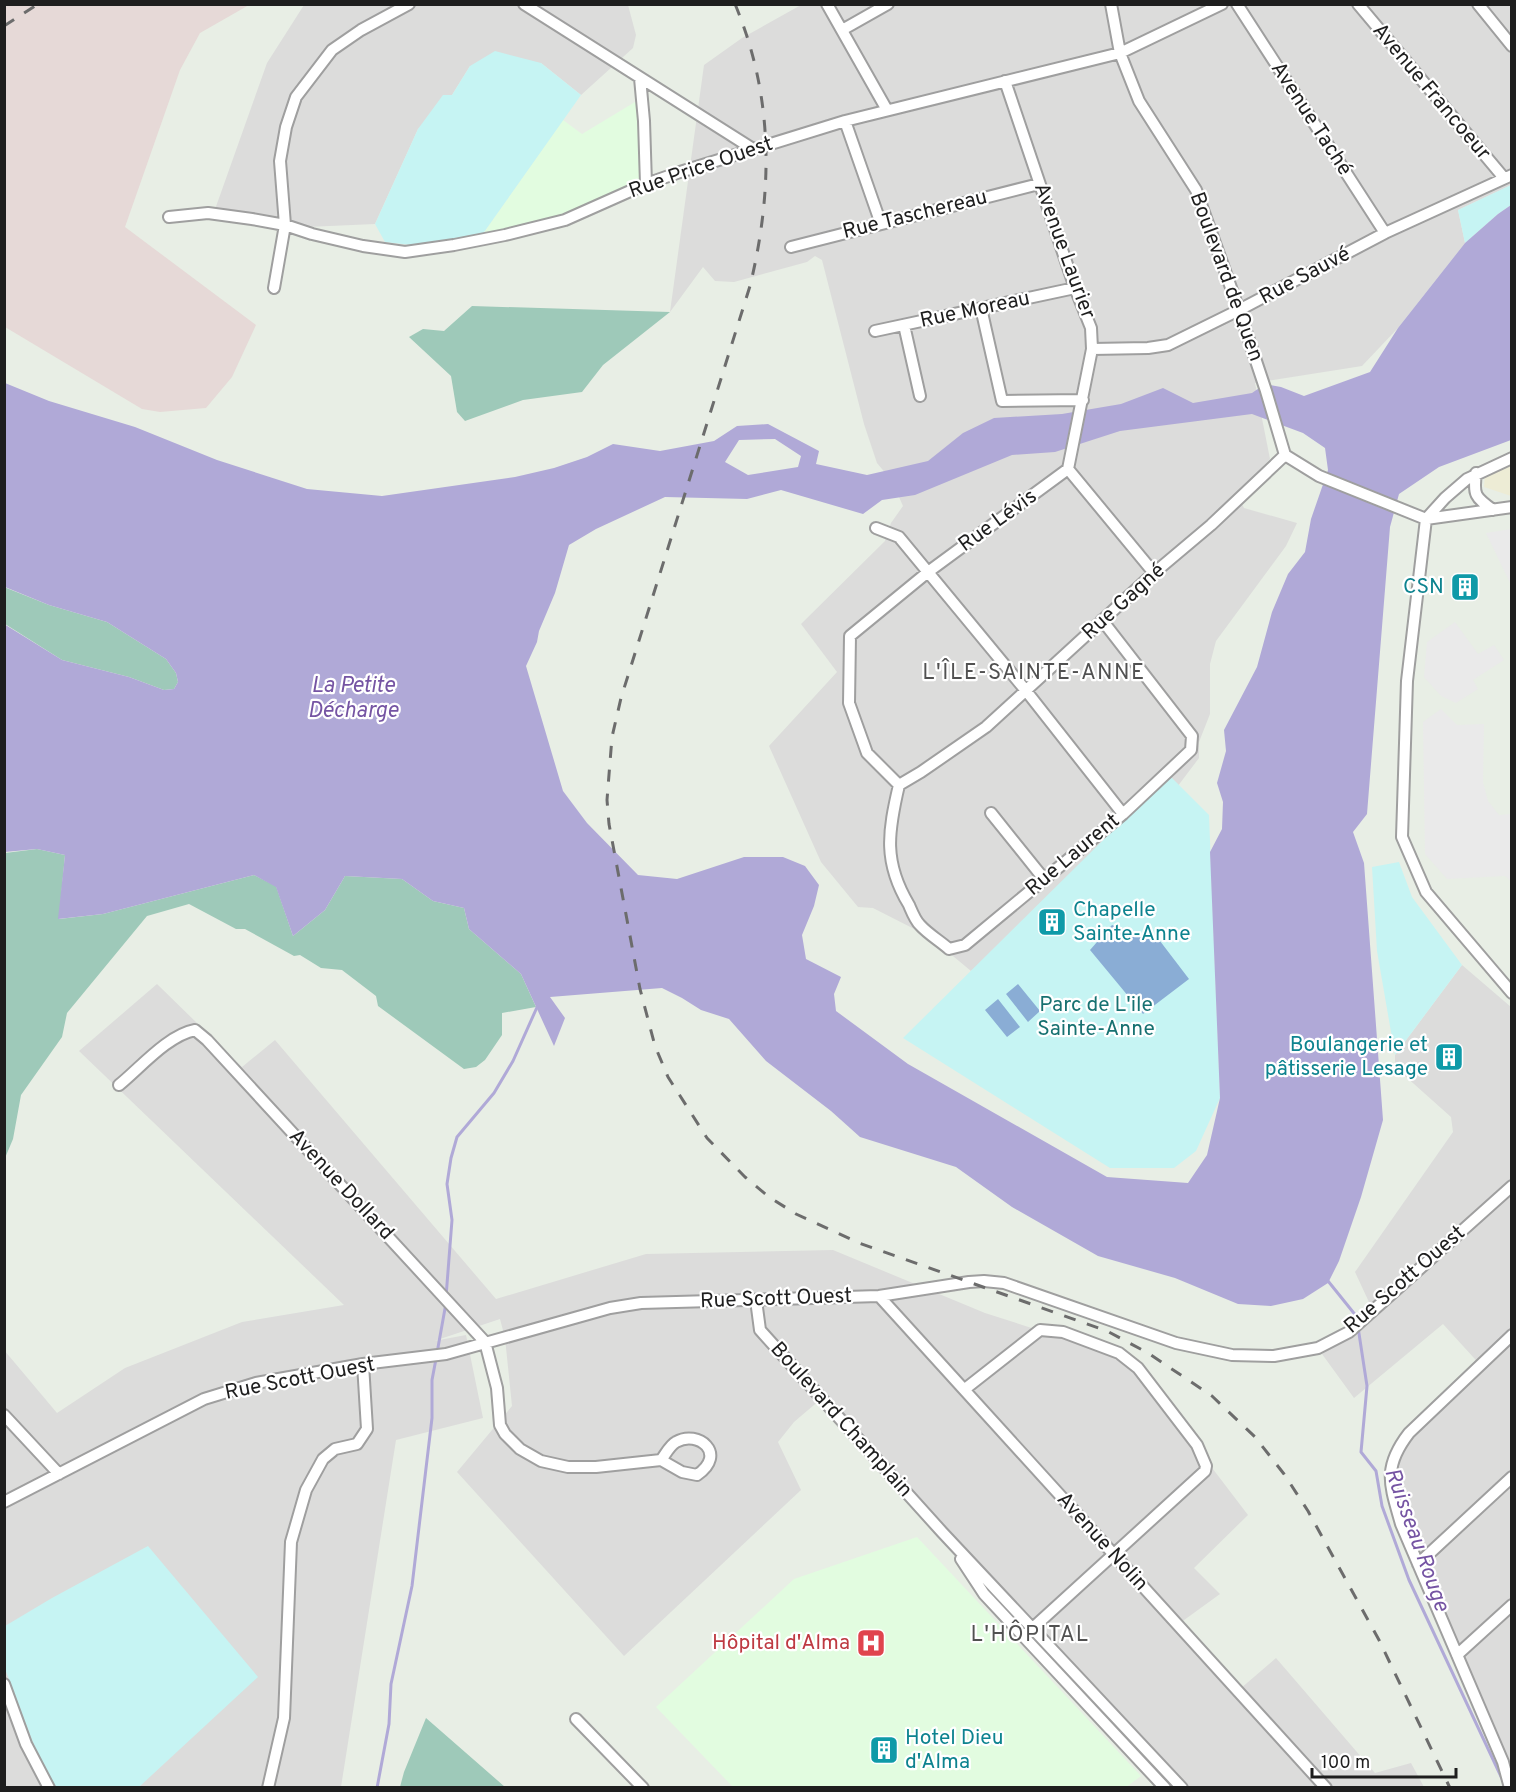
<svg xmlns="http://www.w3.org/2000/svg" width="1516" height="1792" font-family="Overpass,sans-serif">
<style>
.residential{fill:#dcdcdb}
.commercial{fill:#edecd5}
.industrial{fill:#e6d9d7}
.education{fill:#e2fce0}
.forest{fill:#9ec9b9}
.park{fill:#c6f4f3}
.pitch{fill:#8aadd5}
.parking{fill:#eaeaea}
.water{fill:#b0a9d7;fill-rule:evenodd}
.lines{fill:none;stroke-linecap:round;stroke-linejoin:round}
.stream{stroke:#b0a9d7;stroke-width:3}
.minor-casing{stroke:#9f9f9f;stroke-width:14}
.minor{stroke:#fff;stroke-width:10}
.rail{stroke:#6c6c6c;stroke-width:3;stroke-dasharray:12 12;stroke-linecap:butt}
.labels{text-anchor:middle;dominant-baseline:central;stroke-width:4.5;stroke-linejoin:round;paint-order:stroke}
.street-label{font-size:21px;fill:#1e1e1e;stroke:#fff}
.culture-label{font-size:21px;fill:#0d838f;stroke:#fff;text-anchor:end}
.park-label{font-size:21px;fill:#177171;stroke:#fff}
.health-label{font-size:21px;fill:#be3a42;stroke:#fff;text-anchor:end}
.neighbourhood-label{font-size:22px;letter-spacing:1.5px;fill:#515151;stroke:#fff}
.water-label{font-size:22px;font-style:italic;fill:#7554a3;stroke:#fff}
</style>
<rect width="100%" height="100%" fill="#e8eee5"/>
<path class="residential" d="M304,5H628L636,35L633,48L581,95L541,63L470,66L452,95L418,129L375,224L284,228L213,215L267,63Z
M801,5H1511V185L1458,210L1465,243L1398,328L1362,366L1255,383L1270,459L1237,494L1244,508L1297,523L1286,546L1216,641L1210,664V714L1199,742V758L1159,811L971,971L930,937L873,908L858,907L821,862L769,746L837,672L801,624L885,541L891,523L903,506L892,481L877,463L864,424L822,260L815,256L807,262L734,282L715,281L703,267L670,312L704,65L742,38Z
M1462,965L1511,1007V1787L1396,1498L1397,1454L1407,1439L1484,1369L1443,1324L1354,1398L1322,1354L1375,1315L1355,1272L1453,1132L1451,1117L1395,1067V1055Z
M157,984L242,1067L275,1040L496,1299L646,1254L833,1250L985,1313L1119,1356L1174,1418L1248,1515L1194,1568L1220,1594L1180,1623L1240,1689L1276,1658L1375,1773L1411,1763L1424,1787H1188L821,1399L794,1422L778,1442L801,1490L624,1656L457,1472L512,1406L505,1338L500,1319L434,1341L466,1335L483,1418L396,1440L341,1787H5L4,1350L57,1413L125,1368L242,1322L344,1305L79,1051Z"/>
<path class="commercial" d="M1511,462V496L1484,487L1485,475Z"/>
<path class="industrial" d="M5,4L249,5L200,33L180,70L125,227L256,325L232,377L206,408L160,412L142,409L5,327Z"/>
<path class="education" d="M640,99L642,182L563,216L482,235L563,120L582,134Z
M917,1537L1141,1776L1125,1788L733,1787L656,1707L794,1579Z"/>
<path class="forest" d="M472,306L670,312L603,365L582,392L523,400L465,421L457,412L451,376L409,337L423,329L444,331Z
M4,587L49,605L107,622L166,659L176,673L178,682L174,689L164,690L129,677L62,660L5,624Z
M37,849L65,855L59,919L103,914L254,875L276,886L293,936L325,910L345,876L402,879L433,901L464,908L469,929L521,974L536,1007L502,1013V1035L485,1060L476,1067L464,1069L378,1006L376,996L342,970L321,968L300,955L294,956L245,929H236L189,904L147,916L67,1013L62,1037L21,1095L13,1139L5,1158V853Z
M426,1718L505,1787H400L404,1772Z"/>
<path class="park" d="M495,51L541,63L581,95L482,235L420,246L385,242L375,224L418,129L443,95H452L470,66Z
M1511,185V205L1498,214L1465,243L1458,210Z
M1169,775L1209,815L1220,1098L1196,1151L1174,1168H1110L903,1038Z
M1399,862L1412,897L1462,965L1395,1055L1377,951L1372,867Z
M148,1546L258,1677L139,1787L57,1788L42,1766L5,1669V1626L52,1598Z"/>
<path class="pitch" d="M1112,925L1160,941L1189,979L1143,1014L1090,950Z
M1018,984L1040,1011L1028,1022L1006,994Z
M998,999L1020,1027L1007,1037L985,1010Z"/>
<path class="parking" d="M1511,529H1512L1511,585L1486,533Z
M1455,622L1478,654L1494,645L1504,660L1473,680L1478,689L1456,703L1441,696L1424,677L1427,642Z
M1441,709L1457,725L1484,724L1483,782L1488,801L1499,815L1511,814V881L1505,876L1447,879L1425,854L1423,722Z"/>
<path class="water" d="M1511,205V440L1439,467L1399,494L1390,527L1367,814L1353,832L1364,863L1383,1120L1361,1197L1339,1261L1328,1283L1303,1299L1271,1306L1238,1304L1175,1278L1098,1256L1012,1207L956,1167L860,1137L831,1111L766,1061L729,1019L701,1010L682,998L662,988L550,997L565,1018L554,1046L521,974L469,929L464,908L433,901L402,879L345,876L325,910L293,936L276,887L254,875L103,914L58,919L65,855L37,849L5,852L4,624L62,660L129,677L164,690L174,689L178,682L176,673L166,659L107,622L49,605L5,587V383L49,401L135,427L217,460L307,489L382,496L515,477L554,468L587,457L613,444L660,451L714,441L737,426L768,424L819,451L816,464L867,475L928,461L963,433L994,418L1062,414L1121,404L1163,388L1193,403L1252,393L1265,384L1281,387L1304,396L1370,372L1398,328L1465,243L1498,214ZM1252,414L1303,433L1325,448L1328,470L1311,519L1305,552L1288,574L1272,612L1257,667L1224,730L1226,751L1217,783L1223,802L1222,829L1210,852L1220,1098L1207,1155L1188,1183L1107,1177L908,1064L836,1011L834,994L841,977L806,959L802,935L814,906L819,885L805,866L783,857H744L677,879L638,875L587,823L563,791L526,666L537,642L539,631L555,593L569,545L596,529L665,497L747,499L781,490L863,514L882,500L915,495L1012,455L1055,452L1120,431ZM775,439L801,456L798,467L748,475L725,462L739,440Z"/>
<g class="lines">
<path class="stream" d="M1328,1281L1357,1317V1321
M446,1297L452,1220L447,1184L451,1158L457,1137L494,1093L513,1061L538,1005
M1358,1327L1367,1386L1361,1452L1376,1471L1382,1506L1409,1580L1504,1783
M437,1353L446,1303
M377,1788L389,1724L391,1684L412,1586L432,1418V1380L436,1359"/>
<g class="minor-casing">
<path id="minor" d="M524,4L753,149
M827,4L887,110
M1111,4L1120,53L1139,101L1196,190L1239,310L1266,391L1285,455L1319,476L1426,519L1512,507
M1237,4L1385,233
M1358,4L1504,178
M1478,4L1512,46
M842,30L888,4
M640,78L644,121L646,184
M1005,81L1075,288L1091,328L1092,349L1068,469L1154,573
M845,121L881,224
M169,217L208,213L252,219L285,225L312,234L363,246L405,252L454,245L505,235L565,220L646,184L680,172L845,121L1120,53L1222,4
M791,247L1039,184
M274,288L285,225L280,161L286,127L296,97L332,50L361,30L409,4
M981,308L1002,401L1083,400
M904,325L920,396
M875,331L1075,288
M1092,349L1148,348L1168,345L1239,310L1385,233L1512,175
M1512,458L1467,479L1445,498L1426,519L1407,681L1402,837L1426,892L1512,993
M1068,469L928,572L850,636L849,703L867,753L899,785C888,832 883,862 909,905C912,912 915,920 920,925C928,934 940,941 949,949L965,945L1123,814L1191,750L1192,736L1102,620
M1476,473C1473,495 1475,497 1493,510
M876,528L899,537L1027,692L1123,814
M899,785L921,772L986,727L1154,573L1211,525L1285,455
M991,813L1044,879
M119,1085C140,1068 168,1035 195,1030L207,1040L485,1342L497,1388L500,1425L505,1434L520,1449L541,1461L568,1467H596L661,1460L682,1472L697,1475C728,1454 698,1429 676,1442C670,1445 665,1455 661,1460
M879,1296L1326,1788
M756,1300L760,1330L942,1532L1182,1788
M965,1389L1040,1330L1063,1332L1119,1353L1138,1368L1197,1445L1206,1466L1205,1471L1024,1636
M4,1415L59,1474
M4,1502L204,1399L256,1383L363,1364L446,1354L610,1308L641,1303L879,1296L969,1282L984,1281L1004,1283L1176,1343L1232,1355L1274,1356L1318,1348L1349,1332L1512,1186
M961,1559L984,1594L1165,1788
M1418,1564L1512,1477
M1457,1655L1512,1605
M4,1684L26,1744L49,1788
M576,1719L643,1788
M268,1788L284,1718L291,1542L306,1490L323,1459L335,1449L357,1444L367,1429L363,1364
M1510,1788L1503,1762L1401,1524C1390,1485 1382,1468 1409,1433L1512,1335"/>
</g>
<use href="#minor" class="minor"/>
<path class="rail" d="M735,4C774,97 773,191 750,286L621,698L612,737L607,800L609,824L640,989L655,1046L668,1077L707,1138L745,1177L769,1197L796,1214L859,1243L1107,1331L1148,1353L1212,1396L1255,1437L1284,1474L1308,1511L1379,1640L1450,1788
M4,26L38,4"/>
</g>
<defs>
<g id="building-square" transform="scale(1.5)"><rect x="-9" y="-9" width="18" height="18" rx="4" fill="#0f9aa8" stroke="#fff"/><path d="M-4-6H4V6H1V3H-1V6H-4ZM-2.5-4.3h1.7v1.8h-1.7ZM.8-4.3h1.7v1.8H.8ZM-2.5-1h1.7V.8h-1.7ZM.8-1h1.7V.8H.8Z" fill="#fff"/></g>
<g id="hospital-square" transform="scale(1.5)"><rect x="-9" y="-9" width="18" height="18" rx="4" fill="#e0444e" stroke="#fff"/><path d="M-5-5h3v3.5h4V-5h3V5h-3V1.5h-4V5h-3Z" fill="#fff"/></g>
</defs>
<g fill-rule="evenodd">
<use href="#building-square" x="1465" y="587"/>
<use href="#building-square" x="1052" y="922"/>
<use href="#building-square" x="1449" y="1057"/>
<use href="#hospital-square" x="871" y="1643"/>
<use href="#building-square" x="884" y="1750"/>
</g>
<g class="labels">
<g class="street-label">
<text transform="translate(1431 92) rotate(50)">Avenue Francoeur</text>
<text transform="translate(1311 119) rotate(57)">Avenue Taché</text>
<text transform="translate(701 168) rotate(-19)">Rue Price Ouest</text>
<text transform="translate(915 215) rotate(-14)">Rue Taschereau</text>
<text transform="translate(1064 251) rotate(70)">Avenue Laurier</text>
<text transform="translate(1305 276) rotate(-28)">Rue Sauvé</text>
<text transform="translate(1226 277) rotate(70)">Boulevard de Quen</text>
<text transform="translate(975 310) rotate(-12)">Rue Moreau</text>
<text transform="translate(998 521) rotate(-36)">Rue Lévis</text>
<text transform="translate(1124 602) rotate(-42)">Rue Gagné</text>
<text transform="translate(1073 855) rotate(-40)">Rue Laurent</text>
<text transform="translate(341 1185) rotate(47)">Avenue Dollard</text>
<text transform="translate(1405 1280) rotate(-41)">Rue Scott Ouest</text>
<text transform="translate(776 1299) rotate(-2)">Rue Scott Ouest</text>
<text transform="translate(300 1379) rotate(-11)">Rue Scott Ouest</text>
<text transform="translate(841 1420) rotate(48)">Boulevard Champlain</text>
<text transform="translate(1102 1542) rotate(48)">Avenue Nolin</text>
</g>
<g class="culture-label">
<text x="1444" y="587">CSN</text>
<text x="1073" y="910" text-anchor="start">Chapelle<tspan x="1073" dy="24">Sainte-Anne</tspan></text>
<text x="1428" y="1045">Boulangerie et<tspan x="1428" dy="24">pâtisserie Lesage</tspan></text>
<text x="905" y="1738" text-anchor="start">Hotel Dieu<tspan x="905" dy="24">d'Alma</tspan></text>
</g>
<g class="park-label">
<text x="1096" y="1005">Parc de L'ile<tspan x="1096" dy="24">Sainte-Anne</tspan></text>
</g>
<g class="health-label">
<text x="850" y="1643">Hôpital d'Alma</text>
</g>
<g class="neighbourhood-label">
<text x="1034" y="673">L'ÎLE-SAINTE-ANNE</text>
<text x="1030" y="1635">L'HÔPITAL</text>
</g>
<g class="water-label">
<text x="353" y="686">La Petite<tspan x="353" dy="25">Décharge</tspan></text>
<text transform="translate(1416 1540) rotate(70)">Ruisseau Rouge</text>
</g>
</g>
<rect width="1516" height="1792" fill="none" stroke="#1e1e1e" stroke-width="12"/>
<path d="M1312 1768v9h144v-9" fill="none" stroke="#1e1e1e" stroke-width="3"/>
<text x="1321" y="1768" font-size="18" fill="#1e1e1e" stroke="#ffffff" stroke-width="4.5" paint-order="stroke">100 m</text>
</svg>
